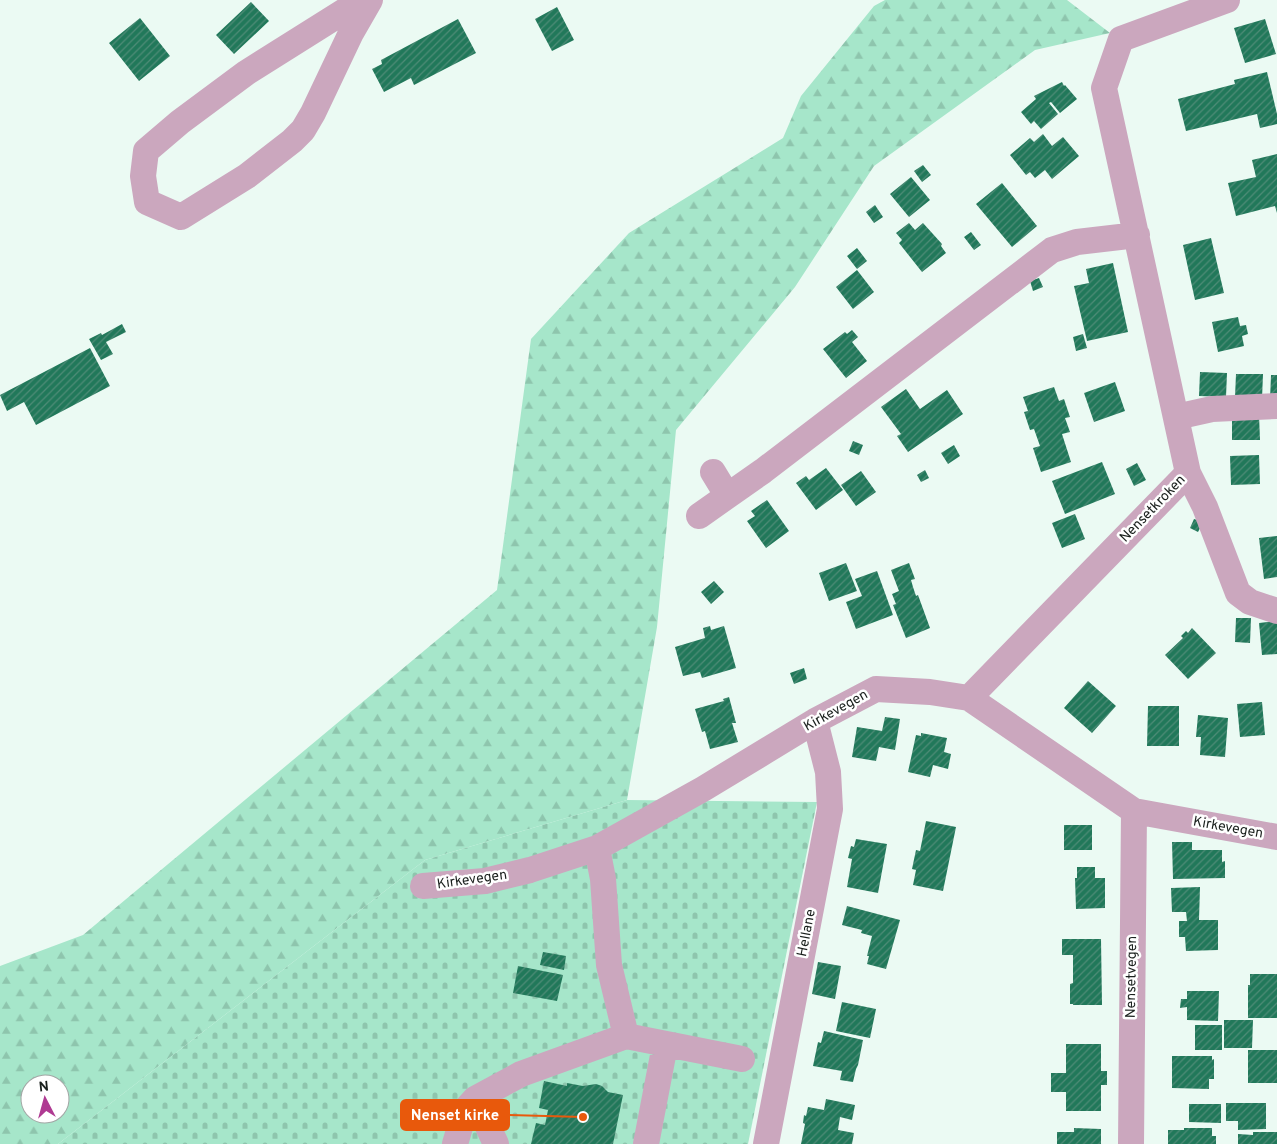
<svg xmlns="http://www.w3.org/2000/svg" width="1277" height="1144" font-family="Overpass,sans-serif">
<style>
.forest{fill:url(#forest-firs);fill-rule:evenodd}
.cemetery{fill:url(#cemetery-stones)}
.building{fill:url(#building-hatch)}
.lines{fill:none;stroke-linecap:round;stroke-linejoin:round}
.minor{stroke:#cba7be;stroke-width:26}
.labels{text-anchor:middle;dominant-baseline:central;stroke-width:5;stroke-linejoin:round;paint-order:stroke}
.street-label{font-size:14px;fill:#1a201d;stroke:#fff}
.leader{fill:none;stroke:#e8590c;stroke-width:2}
.callout-dot{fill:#e8590c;stroke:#fff;stroke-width:2}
.callout{fill:#e8590c;stroke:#e8590c;stroke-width:2}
.callout-label{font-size:15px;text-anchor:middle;font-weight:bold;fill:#fff}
</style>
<defs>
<pattern id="forest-firs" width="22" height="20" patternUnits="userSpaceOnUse" patternTransform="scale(1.25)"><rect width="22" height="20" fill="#a6e6ca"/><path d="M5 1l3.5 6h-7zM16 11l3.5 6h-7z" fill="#8ec5ad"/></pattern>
<pattern id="cemetery-stones" width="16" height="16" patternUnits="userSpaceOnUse" patternTransform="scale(1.25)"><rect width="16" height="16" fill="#a6e6ca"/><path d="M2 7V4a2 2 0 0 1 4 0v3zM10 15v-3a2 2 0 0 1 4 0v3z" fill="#8ec5ad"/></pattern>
<pattern id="building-hatch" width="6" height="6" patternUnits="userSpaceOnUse" patternTransform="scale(1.25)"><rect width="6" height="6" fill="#21785a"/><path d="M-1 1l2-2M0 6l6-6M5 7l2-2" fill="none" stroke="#4f8c77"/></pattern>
</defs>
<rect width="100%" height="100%" fill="#ebfaf3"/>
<path class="forest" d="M885,0H1067L1110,33L1035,50L874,166L795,287L676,430L657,627L627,800L425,860L58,1144H0V966L83,935L497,590L531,339L629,233L783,138L801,96L874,6ZM30,1084H60V1114H30Z"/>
<path class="cemetery" d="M627,800L817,802L748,1144H58L425,860Z"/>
<path class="building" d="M251,2L269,21L234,54L216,35Z
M557,7L574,40L552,51L535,19Z
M140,18L170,56L139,81L109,43Z
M458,19L476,53L414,85L411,78L384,92L372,69L382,64L381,60Z
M1265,19L1276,54L1245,63L1234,28Z
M1267,72L1277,114V124L1260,128L1257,114L1186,131L1178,99L1235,84L1234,80Z
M1062,82L1064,86L1065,85L1077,99L1060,113L1051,102L1049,103L1058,114L1041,129L1034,121L1031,124L1021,112L1036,99L1034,96Z
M1043,134L1052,146L1063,137L1079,156L1052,179L1045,170L1035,178L1030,172L1026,175L1010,155L1030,138L1034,142Z
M1277,154V213L1275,206L1236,216L1228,183L1256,177L1252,160Z
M923,165L931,175L922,182L914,171Z
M911,177L930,200L909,217L890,194Z
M1002,183L1037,226L1012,247L976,204Z
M875,205L883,217L874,223L866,212Z
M909,223L915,230L923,223L942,244L941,246L946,253L922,272L899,243L902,240L896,233Z
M971,232L981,245L974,250L964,237Z
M1211,238L1224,293L1195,300L1183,245Z
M857,248L867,261L857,269L847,256Z
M1113,263L1128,332L1087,341L1074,286L1089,283L1086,269Z
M857,270L874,292L853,309L836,287Z
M1039,278L1043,287L1033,291L1030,281Z
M1238,317L1240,326L1246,325L1248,334L1242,336L1244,346L1218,352L1212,322Z
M122,324L126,332L106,342L113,354L101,360L89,339L101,333L102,335Z
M852,330L858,337L852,342L867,361L846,378L823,349L845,332L847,334Z
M1083,334L1087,348L1076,351L1073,337Z
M90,348L110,386L36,425L24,402L7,411L0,395Z
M1200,372L1227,373L1226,397L1199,396Z
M1236,374H1263L1262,399L1235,397Z
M1271,375H1277V400H1270Z
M1115,382L1125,411L1094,422L1084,393Z
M1054,387L1059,401L1064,399L1070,417L1065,418L1070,432L1062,434L1071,462L1041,472L1033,448L1040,446L1034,429L1030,430L1024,412L1028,411L1023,397Z
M906,389L920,409L947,390L963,414L908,452L897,436L901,434L881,407Z
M1259,415L1260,440H1232V416Z
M853,441L863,445L859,455L849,451Z
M954,445L960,456L948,464L941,453Z
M1259,455L1260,484L1231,485L1230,456Z
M1102,462L1115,494L1065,514L1052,481Z
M1137,463L1146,480L1134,486L1126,469Z
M826,468L843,490L816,510L796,483L806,476L809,480Z
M925,470L929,478L921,482L917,475Z
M861,471L876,492L856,506L841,485Z
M767,500L789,531L766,548L747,521L755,516L751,511Z
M1075,514L1085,539L1062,548L1052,523Z
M1194,519L1203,522L1198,532L1190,528Z
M1277,536V577L1264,579L1259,538Z
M846,563L857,591L829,601L819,573Z
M909,563L915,579L911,580L913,587L916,596L918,595L930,628L906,638L893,605L896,604L892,594L899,591L891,570Z
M877,571L893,615L856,629L846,602L862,596L855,579Z
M714,581L724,592L711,604L701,592Z
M1236,618H1251L1250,643L1235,642Z
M1277,621V654L1262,655L1259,623Z
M710,626L711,630L724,626L736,668L702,678L700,672L683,676L675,647L705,638L703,628Z
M1192,628L1216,653L1188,679L1165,655L1183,638L1181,636L1186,631L1188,633Z
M804,668L807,679L794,684L790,673Z
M1088,681L1116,706L1092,733L1064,708Z
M729,697L736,723H732L738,742L710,749L705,731L702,732L695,709L724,701L723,699Z
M1262,702L1265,735L1240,737L1237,704Z
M1148,706H1179V746H1147Z
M1198,715L1228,718L1225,757L1200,755L1201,737H1196Z
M885,717L900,719L895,750L879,747L876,761L852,757L857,727L882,731Z
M921,733L947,738L944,752L951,754L948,769L933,765L930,777L908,772L916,735L921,736Z
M926,821L956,827L943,891L913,885L916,870L912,869L916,850L920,851Z
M1064,825H1092V850H1064Z
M856,839L887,844L878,893L847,887L852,859L848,858L851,846L854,847Z
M1172,842H1192V850H1222V862L1225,861V878L1173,879Z
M1077,867H1095V878H1105V908L1076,909L1075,878H1077Z
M1200,887L1199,920H1218V950L1186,951L1185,937H1179V921H1187L1186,912H1172L1171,888Z
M847,906L900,920L886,969L867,964L869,956H867L872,936L861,933L862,930L842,925Z
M1062,939H1101L1102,1005H1073V1004H1070V984L1073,983V955H1062Z
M543,952L566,956L564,970L540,965Z
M818,962L841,966L835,999L812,994Z
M518,966L563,975L557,1001L513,993Z
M1250,974H1277V1018H1248V985H1250Z
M1187,991H1219L1218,1021L1187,1020V1007L1180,1008L1181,999H1187Z
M842,1002L876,1009L870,1038L836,1031Z
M1224,1020H1253L1252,1048H1224Z
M1195,1025H1222V1050H1195Z
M824,1031L863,1040L858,1065L856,1069L853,1082L840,1080L842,1071L813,1066L818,1042L821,1043Z
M1066,1044H1101V1071H1107V1085H1101V1111H1066V1092H1051V1073H1066Z
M1248,1050H1277V1083H1248Z
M1172,1056H1212V1060L1214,1059V1079H1209V1089L1172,1088Z
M544,1081L567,1086V1083L583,1086L596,1084L602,1086L608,1092L623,1095L613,1144H531L536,1123L545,1125L548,1110L539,1108Z
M826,1099L855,1105L852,1120L840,1117L838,1130L854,1133L852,1144H801L805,1124L803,1123L804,1115L806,1116L808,1107L824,1110Z
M1226,1103H1266V1129L1238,1130V1121H1226Z
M1189,1104H1221V1123L1189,1122Z
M1074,1128L1101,1129V1144H1057V1132H1074Z
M1184,1128H1212V1136H1216V1144H1168V1130H1184Z
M1253,1132H1277V1144H1238V1134L1253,1135Z"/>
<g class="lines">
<path class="minor" d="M362,0L246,73L180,122L146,151L143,176L147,202L181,217L247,176L292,141L303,130L313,113L351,33L370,0
M1176,417L1212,409L1277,406
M713,472L727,495
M1188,473L1205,507L1238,593L1250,602L1277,611
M699,516L763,471L1052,250L1077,242L1137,235
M969,698L1188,473L1104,88L1121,39L1227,0
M597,848L603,879L609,965L626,1036
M423,886L485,881L530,870L597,848L703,789L815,721L876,689L930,692L969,698L1134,811L1277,837
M475,1099L496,1144
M455,1144L465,1110L475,1099L521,1074L626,1036L742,1059
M646,1144L665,1045
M766,1144L830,809L828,772L815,721
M1131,1144L1134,811"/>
</g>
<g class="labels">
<g class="street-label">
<text transform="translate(1153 509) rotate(-46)">Nensetkroken</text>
<text transform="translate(836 711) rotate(-29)">Kirkevegen</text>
<text transform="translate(1228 828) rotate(10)">Kirkevegen</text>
<text transform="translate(472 880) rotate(-8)">Kirkevegen</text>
<text transform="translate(807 933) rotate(-79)">Hellane</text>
<text transform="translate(1132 977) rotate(-89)">Nensetvegen</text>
</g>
</g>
<path class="leader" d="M583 1117L509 1115"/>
<circle class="callout-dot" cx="583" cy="1117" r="5"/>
<rect class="callout" x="401" y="1100" width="108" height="30" rx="5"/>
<g class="callout-label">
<text x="455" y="1120">Nenset kirke</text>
</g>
<g transform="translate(45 1099) rotate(354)"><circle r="24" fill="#ffffff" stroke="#a3a6a5"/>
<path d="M0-4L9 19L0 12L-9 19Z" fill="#af3a92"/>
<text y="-8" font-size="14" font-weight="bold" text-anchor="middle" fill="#1a201d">N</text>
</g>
</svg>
